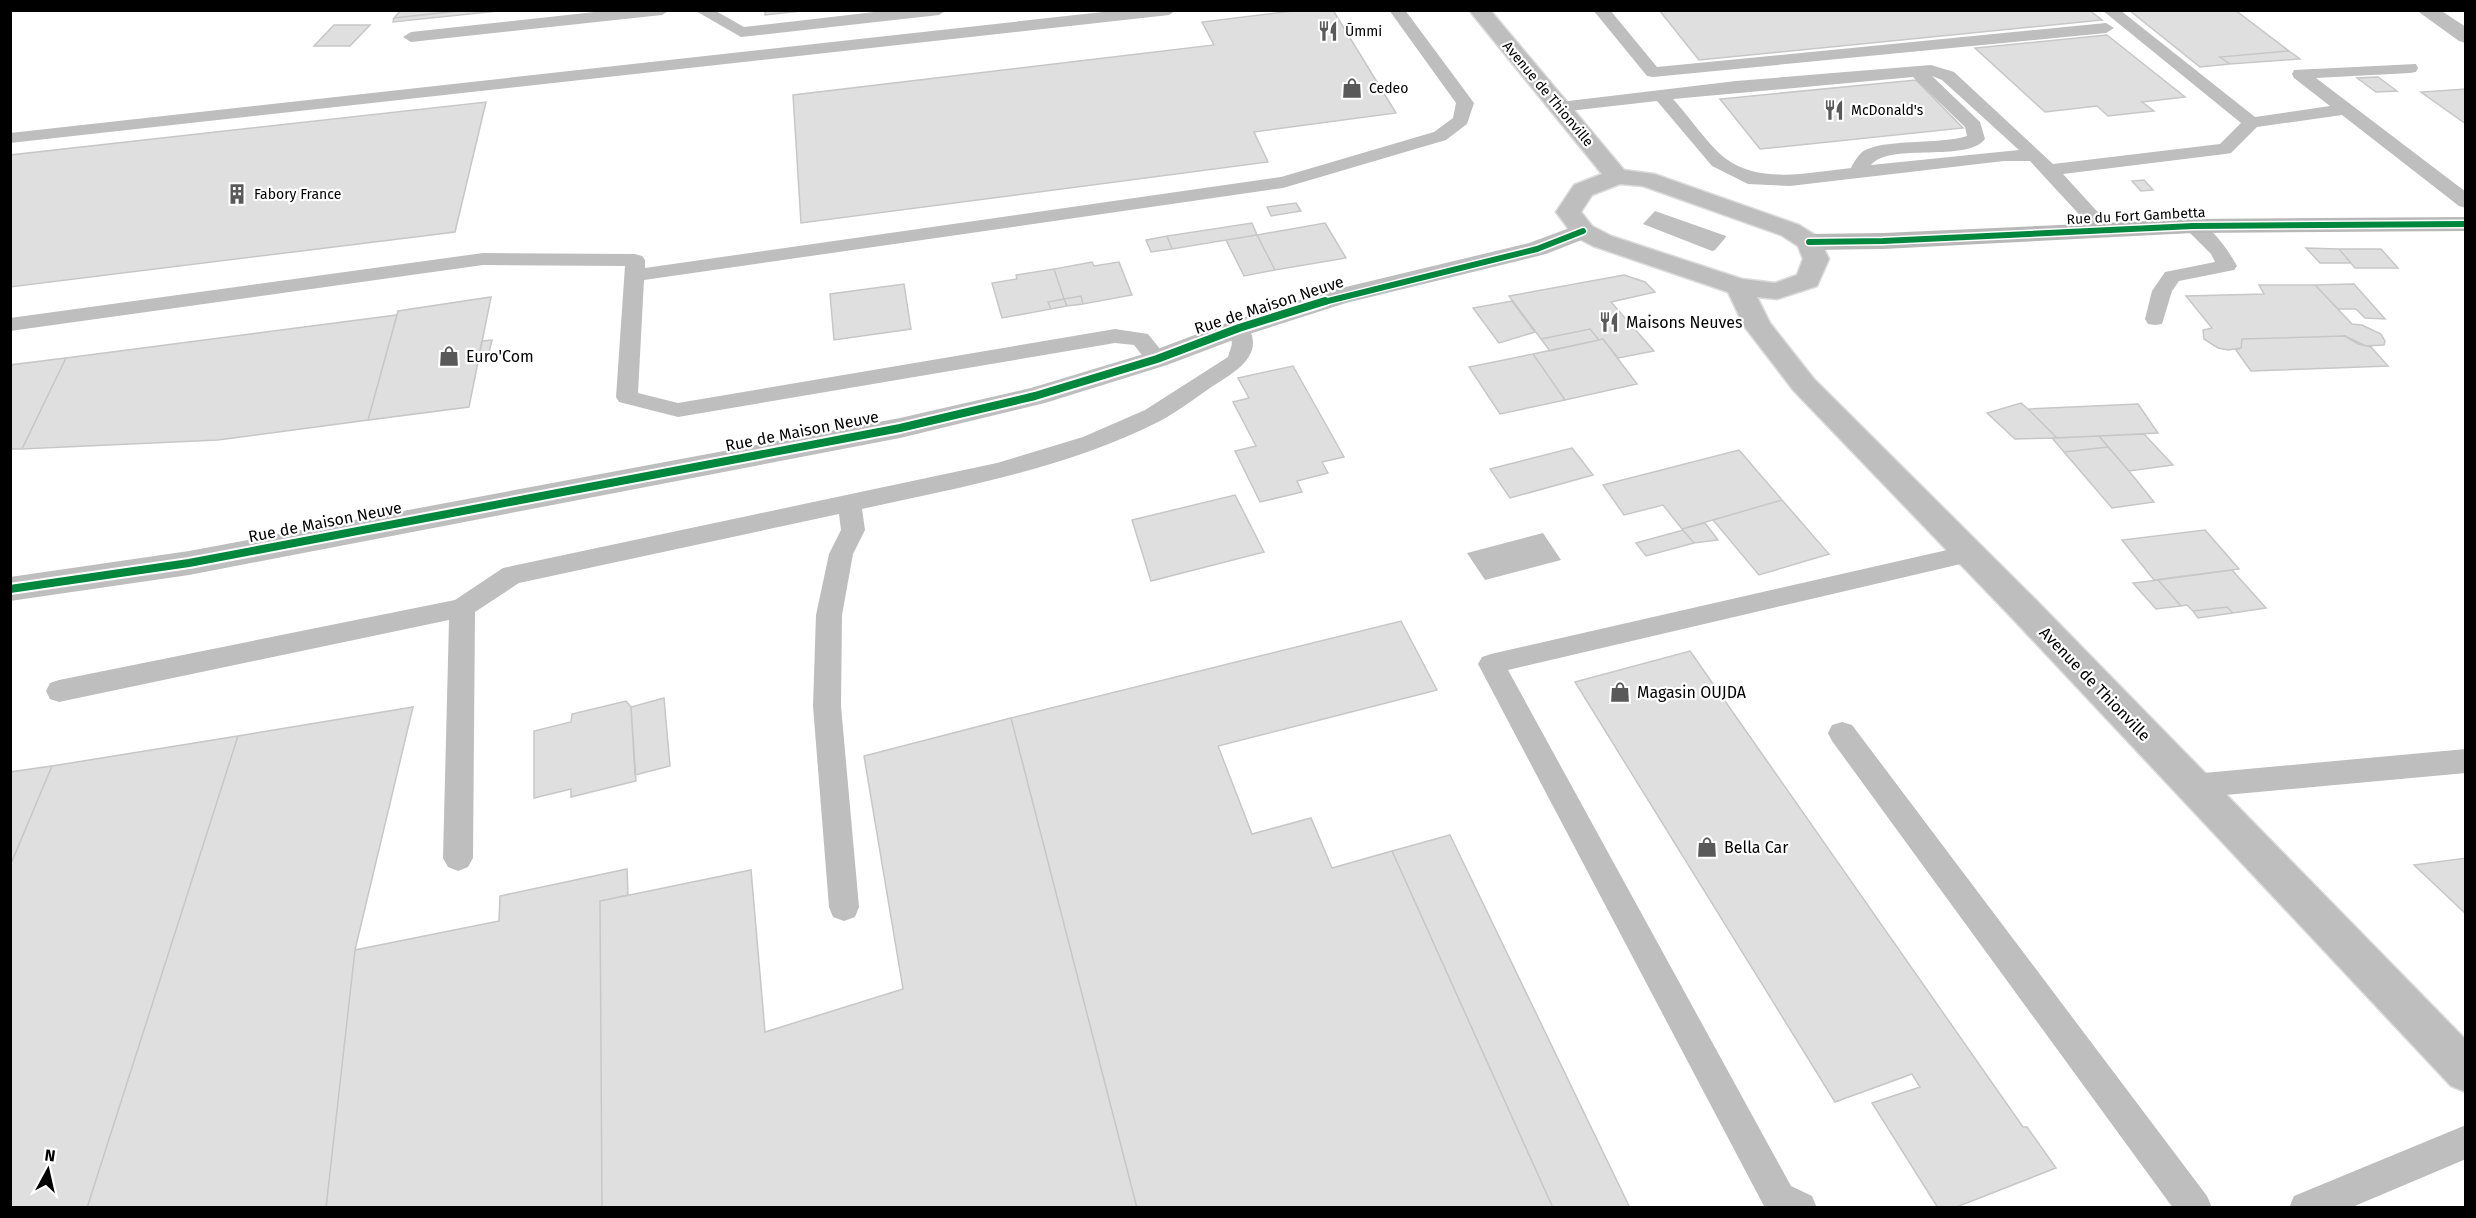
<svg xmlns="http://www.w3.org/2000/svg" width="2476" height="1218" font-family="'Fira Sans',sans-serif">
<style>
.water{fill:#bfbfbf}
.building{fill:#dfdfdf;stroke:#c7c7c7;stroke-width:1.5}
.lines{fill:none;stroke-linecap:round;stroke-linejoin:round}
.primary-casing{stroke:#dbdbdb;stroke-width:3}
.lane{fill:#bebebe;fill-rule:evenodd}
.street{fill:#bebebe;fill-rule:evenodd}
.secondary{fill:#b8b8b8;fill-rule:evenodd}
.primary{fill:#bebebe;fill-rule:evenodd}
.cycleway-far1-casing{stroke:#fff;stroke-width:9}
.cycleway-casing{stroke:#fff;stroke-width:12}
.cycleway-far1{stroke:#00873e;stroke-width:6}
.cycleway{stroke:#00873e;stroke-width:8}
.labels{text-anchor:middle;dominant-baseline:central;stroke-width:4.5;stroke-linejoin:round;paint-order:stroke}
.far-poi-label{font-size:14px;fill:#000;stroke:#fff;text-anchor:start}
.far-street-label{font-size:14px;fill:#000;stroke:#fff}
.street-label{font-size:16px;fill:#000;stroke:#fff}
.poi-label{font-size:16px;fill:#000;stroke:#fff;text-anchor:start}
</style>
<rect width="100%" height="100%" fill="#fff"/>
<path class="water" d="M1655,211L1726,236V237L1715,250L1712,251L1643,224Z
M1543,533L1561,560L1485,580L1467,553Z"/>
<path class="building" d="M401,10H468L394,18Z
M468,10H508L393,22L394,18Z
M765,10H810L765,15Z
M1301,10H1333L1396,113L1254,132L1268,162L801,223L793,95L1214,45L1202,22Z
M1659,10H2089L2102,20L1699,60Z
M2129,10H2235L2289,51L2220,57L2230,64L2200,67Z
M334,25H370L350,46H314Z
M2107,35L2185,97L2142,102L2154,111L2108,116L2097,106L2045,112L1975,48Z
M2289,51L2300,59L2230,64L2220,57Z
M2378,77L2397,91L2376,92L2357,78Z
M1916,80L1963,128L1760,149L1720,99Z
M2466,89V124L2421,92Z
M486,102L455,232L10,287V155Z
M2144,180L2153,190L2141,191L2132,181Z
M1296,203L1301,211L1271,216L1267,207Z
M1252,223L1257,235L1172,249L1167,236Z
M1325,223L1346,258L1275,270L1257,235Z
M1257,235L1275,270L1244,276L1226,240Z
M1167,236L1172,249L1151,252L1146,240Z
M2306,248L2339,249L2351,263H2320Z
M2339,249H2381L2398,268H2355Z
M1092,262L1094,266L1119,262L1132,295L1083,304L1081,296L1064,299L1054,269Z
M1054,269L1064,299L1048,302L1051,309L1002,318L992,283L1017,279L1016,275Z
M1624,275L1645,282L1655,292L1611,302L1654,351L1618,358L1603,339L1599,340L1590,329L1541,339L1509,296Z
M904,284L911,329L834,340L830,294Z
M2354,284L2385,319L2365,318L2356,309H2338L2315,285Z
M2259,285H2315L2352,324L2362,325L2381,334L2385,341L2384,345L2366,346L2345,336L2242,339L2241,348L2228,350L2218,348L2204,339L2203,330L2212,328L2186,296L2264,294Z
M1081,296L1083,304L1067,306L1064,299Z
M491,297L469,407L368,420L398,311Z
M1064,299L1067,306L1051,309L1048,302Z
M1512,301L1535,332L1499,343L1473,308Z
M397,315L368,420L218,440L22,449L66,358Z
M1590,329L1599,340L1550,351L1541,339Z
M2345,336L2358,344L2371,347L2388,366L2251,371L2236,350L2241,348L2242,339Z
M1603,339L1637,384L1565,400L1533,354Z
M492,340L488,356L478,358L482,341Z
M1533,354L1565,400L1500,414L1469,367Z
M66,358L22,449H10V365Z
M1293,366L1344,457L1322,462L1328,473L1297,481L1302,492L1260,502L1235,451L1256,446L1233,402L1249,398L1238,378Z
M2021,403L2028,409L2057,438L2015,439L1987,413Z
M2138,404L2158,433L2057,438L2028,409Z
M2144,434L2173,465L2129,471L2099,436Z
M2099,436L2108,447L2064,452L2052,438Z
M2108,447L2129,471L2154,502L2112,508L2064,452Z
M1572,448L1593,475L1510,498L1490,469Z
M1739,450L1782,500L1682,529L1663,505L1624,515L1603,485Z
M1235,495L1264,552L1151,581L1132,520Z
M1782,500L1829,554L1759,575L1713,520Z
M1705,523L1718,540L1694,543L1682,529Z
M1683,530L1694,543L1646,556L1636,543Z
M2205,530L2239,569L2154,580L2122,540Z
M2232,570L2266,608L2233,613L2227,607L2193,611L2187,605L2181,606L2158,580Z
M2158,580L2181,606L2156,609L2133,583Z
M2227,607L2233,613L2198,618L2193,611Z
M1401,621L1437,690L1218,746L1252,834L1311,818L1332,868L1392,851L1553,1208H1137L1011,718Z
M1690,651L2023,1127H2027L2056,1168L1954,1208H1938L1872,1103L1920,1087L1912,1074L1835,1102L1575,682Z
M664,698L670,766L635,775L631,707Z
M626,701L631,707L636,781L571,797V789L534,798V731L571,722L572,714Z
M413,707L355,950L326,1208H87L238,736Z
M1011,718L1137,1208H602L600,901L751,870L765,1032L903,989L864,756Z
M238,736L87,1208H10V866L52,766Z
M52,766L10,866V772Z
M1450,835L1630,1208H1553L1392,851Z
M2466,858V914L2414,865Z
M627,869L628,895L600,901L602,1208H326L355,950L499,921L500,896Z"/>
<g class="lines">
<g class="primary-casing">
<path id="primary" d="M1469,10H1490L1624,170L1654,174L1799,225L1818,237L1829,259L1817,286L1777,299L1757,297L1770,323L1814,379L2036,600L2466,1040V1092L2451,1086L2012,618L1794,391L1744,326L1728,292L1593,246L1574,236L1556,212L1574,185L1602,174ZM1620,184L1643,186L1781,235L1798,246L1803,259L1797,275L1775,283L1742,279L1611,236L1592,226L1581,212L1592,195Z"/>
</g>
<path class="lane" d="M613,10H670L662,15L411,42L403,37L411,32Z
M694,10H714L744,27L892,10H947L939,15L741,37Z
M1121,10H1177L1169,15L10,143V133Z
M1389,10H1405L1474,103L1467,124L1446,140L1283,188L644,280L638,393L678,403L1115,329L1148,334L1168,359L1165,364C1149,368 1143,356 1134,345L1115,343L678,417L619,402L616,397L625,266L483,265L10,331V318L483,253L635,254L642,256L645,260V268L1281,177L1434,132L1453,118L1456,103Z
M1593,10H1610L1657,67L2106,23L2114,28L2106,33L1653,77L1647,76Z
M2102,10H2120L2255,117L2330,106L2294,78L2292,74L2294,70L2416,64L2418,68L2416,72L2410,73L2316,78L2466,192V208L2459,206L2342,115L2257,127L2231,153L2225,154L2063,174L2115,231L2112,235H2098L2030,161H2004L1790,186L1748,184L1712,166L1657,101L1560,112L1554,111L1551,107L1554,103L1560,102L1736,81L1931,65L1954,72L2053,164L2220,144L2241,123ZM1932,76L1942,80L2019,150L1871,165C1890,142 1967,163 1985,139L1980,122ZM1913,77L1965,127L1967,136C1940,145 1883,138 1862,152C1858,156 1853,163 1851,168C1811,172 1760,185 1725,158C1710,147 1687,114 1673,99Z
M2193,220C2212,225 2228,250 2237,266L2234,270L2179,281L2172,291L2162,324L2155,325L2148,324L2145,319L2152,291L2165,272L2215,262L2211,254L2183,226L2186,222Z
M1239,322L1246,323C1268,356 1233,373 1210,388C1194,399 1177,412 1160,421C1067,468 963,487 862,509L865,530L853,554L842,615L841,706L859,907L855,917L844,921L833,917L829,907L813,706L816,615L829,554L841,530L839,514L519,583L475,612L473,858L468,867L458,871L448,867L443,858L449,620L59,702L50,699L46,691L50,683L59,680L455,600L503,568L512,566L997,463L1083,437L1145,410L1228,357L1232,344L1229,328L1232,323Z
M1969,545L1978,548L1981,554L1978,560L1508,670L1791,1186L1812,1196L1817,1208H1765L1478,664L1482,657L1491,654Z
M1842,722L1852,725L2207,1196L2212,1208H2173L1832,741L1828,733L1832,725Z
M2466,749V773L2193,798L2183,794L2179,786L2183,778L2193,774Z
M2466,1125V1159L2350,1208H2289L2294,1196Z"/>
<path class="street" d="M2416,10H2440L2466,27V43L2459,41Z
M1583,223L1592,226L1596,231L1592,236L1546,254L1346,303L1249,334L1167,365L1045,403L900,438L189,575L10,601V577L189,551L900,418L1031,388L1147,353L1229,322L1329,291L1529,243Z"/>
<path class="secondary" d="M2466,217V231L2193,233L1883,249L1809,250L1800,247L1796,242L1800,237L1809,234L1883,233L2193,219Z"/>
<use href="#primary" class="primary"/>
<g class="cycleway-far1-casing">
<path id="cycleway-far1" d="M1809,242L1883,241L2193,226L2466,224
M1320,303L1537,249L1583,231"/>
</g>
<g class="cycleway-casing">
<path id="cycleway" d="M10,589L189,563L900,428L1035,396L1157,359L1239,328L1325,301"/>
</g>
<use href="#cycleway-far1" class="cycleway-far1"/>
<use href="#cycleway" class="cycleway"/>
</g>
<defs>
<g id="restaurant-bare" transform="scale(1.62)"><path d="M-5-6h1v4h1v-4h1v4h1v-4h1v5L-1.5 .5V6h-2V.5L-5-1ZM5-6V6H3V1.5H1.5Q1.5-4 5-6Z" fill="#595959" stroke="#fff" stroke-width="2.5" paint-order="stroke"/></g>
<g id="shop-bare" transform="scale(1.62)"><path d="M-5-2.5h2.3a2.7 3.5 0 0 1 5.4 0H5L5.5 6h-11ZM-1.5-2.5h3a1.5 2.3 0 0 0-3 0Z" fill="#595959" stroke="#fff" stroke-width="2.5" paint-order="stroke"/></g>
<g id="building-bare" transform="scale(1.62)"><path d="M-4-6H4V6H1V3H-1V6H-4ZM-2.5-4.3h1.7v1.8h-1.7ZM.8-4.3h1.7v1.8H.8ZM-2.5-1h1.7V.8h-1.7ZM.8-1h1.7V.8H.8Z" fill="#595959" stroke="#fff" stroke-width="2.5" paint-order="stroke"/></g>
</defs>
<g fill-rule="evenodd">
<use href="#restaurant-bare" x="1328" y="31"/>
<use href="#shop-bare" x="1352" y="88"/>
<use href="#restaurant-bare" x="1834" y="110"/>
<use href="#building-bare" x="237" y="194"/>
<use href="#restaurant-bare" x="1609" y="322"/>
<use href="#shop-bare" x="449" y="356"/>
<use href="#shop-bare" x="1620" y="692"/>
<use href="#shop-bare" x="1707" y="847"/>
</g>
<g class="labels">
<g class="far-poi-label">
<text x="1345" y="31">Ūmmi</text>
<text x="1369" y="88">Cedeo</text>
<text x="1851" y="110">McDonald's</text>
<text x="254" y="194">Fabory France</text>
</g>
<g class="far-street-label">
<text transform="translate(1548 94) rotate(50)">Avenue de Thionville</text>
<text transform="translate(2136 216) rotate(-3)">Rue du Fort Gambetta</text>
</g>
<g class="street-label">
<text transform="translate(1269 305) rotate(-18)">Rue de Maison Neuve</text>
<text transform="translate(802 431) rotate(-11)">Rue de Maison Neuve</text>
<text transform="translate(325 522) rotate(-11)">Rue de Maison Neuve</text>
<text transform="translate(2095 684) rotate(46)">Avenue de Thionville</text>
</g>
<g class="poi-label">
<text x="1626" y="322">Maisons Neuves</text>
<text x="466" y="356">Euro'Com</text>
<text x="1637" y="692">Magasin OUJDA</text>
<text x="1724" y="847">Bella Car</text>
</g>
</g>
<rect width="2476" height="1218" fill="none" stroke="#000000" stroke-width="24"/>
<g transform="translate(48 1170) rotate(8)" stroke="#ffffff" stroke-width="4.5" paint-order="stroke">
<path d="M0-4.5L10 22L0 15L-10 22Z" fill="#000000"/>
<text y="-9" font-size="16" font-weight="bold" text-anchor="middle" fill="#000000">N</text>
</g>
</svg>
